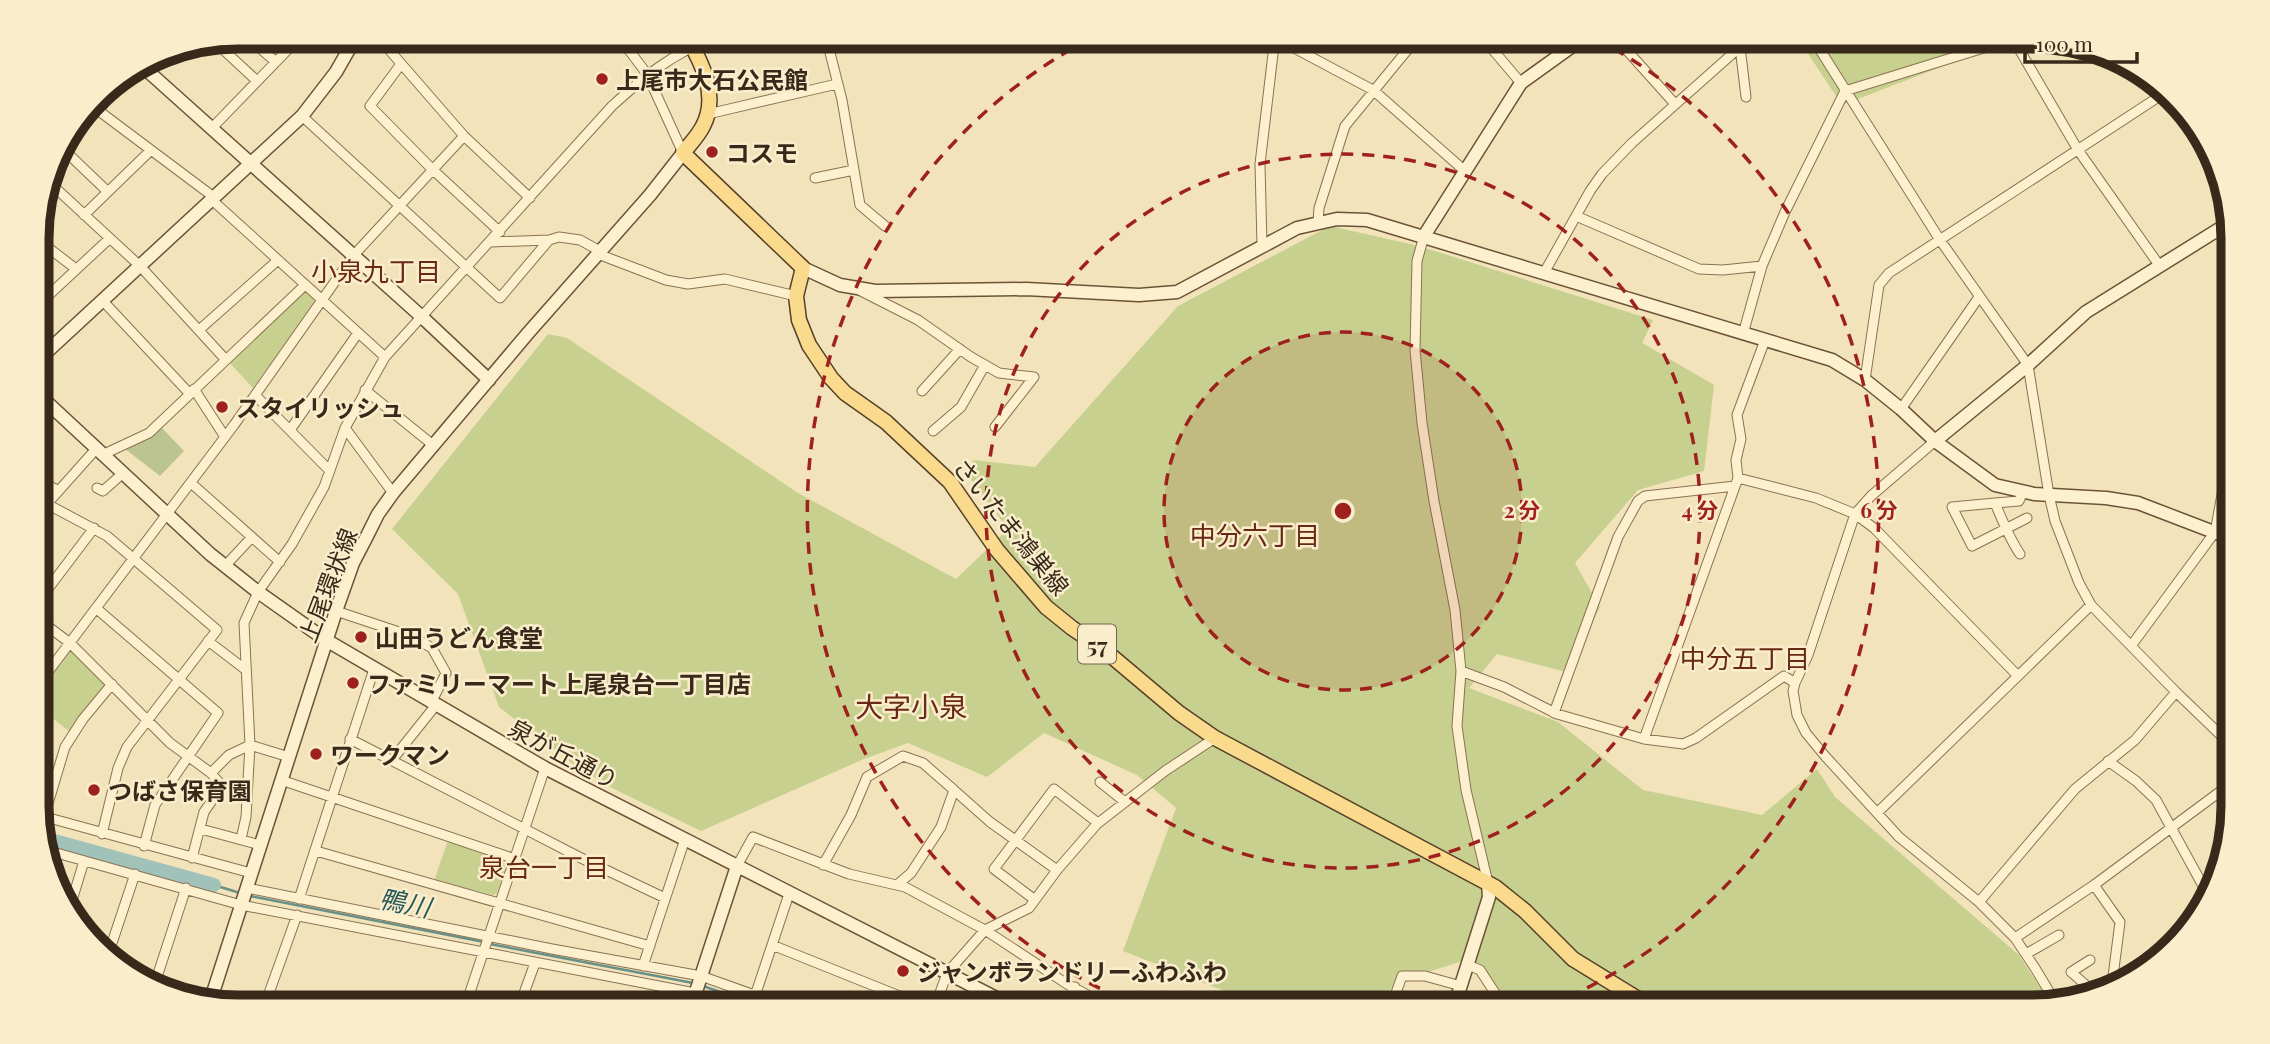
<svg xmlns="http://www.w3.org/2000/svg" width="2270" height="1044" font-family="'Playfair Display','Noto Sans JP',serif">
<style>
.green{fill:#c7d08f}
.cemetery{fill:#bcc48f}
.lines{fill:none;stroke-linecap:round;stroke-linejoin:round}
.stream{stroke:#679087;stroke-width:2.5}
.river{stroke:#a0c2b9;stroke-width:14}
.street-casing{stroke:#8a7253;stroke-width:11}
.secondary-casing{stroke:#6c5337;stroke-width:15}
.primary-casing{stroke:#574029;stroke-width:17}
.street{stroke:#fcf0cf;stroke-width:9}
.secondary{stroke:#fcf0cf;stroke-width:12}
.primary{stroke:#fadb8e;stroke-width:14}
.ring{fill:none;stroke:#9f211e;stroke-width:3.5;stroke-dasharray:12 9}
.poi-dot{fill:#9f211e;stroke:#f9edcb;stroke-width:2.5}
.labels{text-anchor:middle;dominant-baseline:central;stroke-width:5;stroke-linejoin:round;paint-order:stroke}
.shield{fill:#f9edcb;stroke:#72644f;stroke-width:2}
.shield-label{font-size:23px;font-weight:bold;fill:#38291a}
.poi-label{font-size:24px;font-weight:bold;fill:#38291a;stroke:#f9edcb;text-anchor:start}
.street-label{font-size:24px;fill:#38291a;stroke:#f9edcb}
.neighbourhood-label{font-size:26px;fill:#692915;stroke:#f9edcb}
.water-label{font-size:26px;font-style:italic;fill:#275958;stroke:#f9edcb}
.quarter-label{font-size:28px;fill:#692915;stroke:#f9edcb}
.rim{fill:none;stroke:#38291a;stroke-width:9}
.centre{fill:#9f211e;stroke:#f9edcb;stroke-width:3.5}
.ring-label{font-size:21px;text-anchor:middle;font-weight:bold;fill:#9f211e;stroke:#f9edcb;stroke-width:5;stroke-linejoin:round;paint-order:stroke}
</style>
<rect width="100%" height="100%" fill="#f2e3bb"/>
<path class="green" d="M1797,37H1993L1998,45L1842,105Z
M1330,226L1419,246L1653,320L1642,343L1714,385L1704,471L1638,490L1575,563L1600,607L1566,672L1497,654L1469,688L1558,722L1643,790L1762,815L1817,769L1835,797L2019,955L2051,1005L2045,1007H1514L1472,958L1400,981L1371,1007H1265L1123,951L1176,808L1137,775L1044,733L987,777L908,743L864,759L701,831L614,789L577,767L499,707L458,594L392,529L548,334L567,338L798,493L956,579L1008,529L967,474L973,460L1035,467L1178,306Z
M306,291L315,301L253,388L229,362L303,292Z
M72,651L105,683V686L70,732L38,707V693L69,652Z
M450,841L505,860L507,864L497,893L493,895L437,881L435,878L447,843Z"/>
<path class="cemetery" d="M161,427L184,451L160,476L124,448Z"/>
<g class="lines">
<path class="stream" d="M214,885L240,893
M250,896L484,942
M490,944L693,983
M703,986L763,1007"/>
<path class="river" d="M40,837L214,885"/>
<g class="street-casing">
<path id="street" d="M247,37L276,62
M338,37L350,48
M378,37L464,136L530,198
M619,37L647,74L683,153
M1257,37L1281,41L1373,90L1466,172
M1482,37L1521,83
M1615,37L1675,104
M1734,37L1740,47L1746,97
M1812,37L1940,240L2028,365L2049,495L2055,521L2079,583L2091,605L2176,692L2233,747
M2012,37L2078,150L2159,265
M214,41L257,81
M401,64L370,106L432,169L500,232
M91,105L215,198
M99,111L120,78
M708,114L837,84
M302,116L500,298L549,240
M211,129L300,37
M60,146L108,192
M854,170L860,205L885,226
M815,178L854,170L842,100L826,37
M49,182L140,266L225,359
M212,200L385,357
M84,215L151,150
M1576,216L1699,269L1723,270L1762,266
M1318,222L1319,208L1345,126L1418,37
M1424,236L1417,261L1415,350L1422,423L1434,501L1455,610L1461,671L1457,726L1466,790L1488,883
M37,239L76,269
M491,242L549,240L559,237L580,240L600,251
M1262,246L1260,164L1275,37
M598,254L666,280L688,284L725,279L796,296
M1544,273L1590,191L1602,174L1632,143L1740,47L1763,37
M861,291L918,320L971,357L999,373L1034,377
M103,301L189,393
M37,306L109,239
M199,330L278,260
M1743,334L1762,266L1785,212L1845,91L2019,37
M1865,380L1879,285L1889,273L2163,94
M194,389L225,437
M365,390L433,445
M922,391L960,349
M255,395L329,470
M1901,409L1979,297
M995,427L1034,377
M345,428L393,493
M290,430L358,333
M933,431L961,407L985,365
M1935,441L1871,496L1855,514L1808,655L1795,683L1793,691L1797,715L1806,733L1825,756L1899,837L1979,902L2015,938L2035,968L2056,1003
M102,455L149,433L305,285
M1738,478L1816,498L1855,514L1874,528L2018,676
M38,481L58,490
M191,483L280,562
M97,488L103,491L122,474
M1995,503L2019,501L2023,492
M47,504L107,536L217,630L127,747L118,768L102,834
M38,514L96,449
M2020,554C2009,538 2003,522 1995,503L1952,507L1972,546L2027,518
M225,566L252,537
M38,602L94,528
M97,609L218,713L155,805L144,846
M336,611L411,636L432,648L446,673L431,703
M38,619L70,643L170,743L211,773L222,786L204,812L192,858
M208,641L246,670
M2131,646L2215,532L2232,441
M1461,671L1504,687L1557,714L1644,739L1683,744L1696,738L1784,676L1795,683
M38,685L234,425L353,256L464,136
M1554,713L1618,537L1638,501L1645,496L1735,486
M350,739L583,859L665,898
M1644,739L1738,478L1736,460L1741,439L1737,415L1765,340
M392,760L436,705
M2108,761L2136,781L2156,800L2208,895
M211,773L229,755L250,745L289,757
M281,780L515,859
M1100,782L1125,802
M954,790L990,822L1057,870
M1877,813L2091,605
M38,815L251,873
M44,817L65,747L83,719L112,684
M201,829L260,845
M241,839L246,817L250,745L244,623L258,592L292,544L324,487L345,428L385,357L612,106C646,75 671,55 714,37
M46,850L241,905L695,993L735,1007
M316,851L650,946
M823,865L851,815L867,777L903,756L923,763L954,790L941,827L911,873L897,885
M737,866L753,837L849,874L905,887L985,930L1067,984L1093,998L1119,1007
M2094,885L2120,922L2112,984
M247,888L552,949L701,976L788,1007
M299,899L374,669
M1035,900L994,869L1054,789L1098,823
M1979,902L2075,789L2135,740L2176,692
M70,907L84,861
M2015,938L2094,885L2233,782
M772,945L927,1007
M109,952L135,874
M2026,954L2059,935
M1468,965L1480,970L1504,1007
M643,966L685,839
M154,986L186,888
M2088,987L2071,972L2090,960
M755,996L789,894
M2061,1001L2088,987L2112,982
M264,1007L297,915
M465,1007L545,768
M519,1007L535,963
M935,1007L947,973L985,930L1029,908L1057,870L1097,824L1165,771L1215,738
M970,1007L976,987
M1063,1007L1075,987
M1391,1007L1402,976H1425L1461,986"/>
</g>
<g class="secondary-casing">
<path id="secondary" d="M141,65L422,317L489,380
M1424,236L1521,83L1585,37
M803,268L840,285L875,291L1026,289L1139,295L1177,292L1297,228L1337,219L1367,220L1832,360L1865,380L1901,409L1935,441L1995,485L2034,494L2106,498L2138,503L2232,539
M38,360L302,116L336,72L356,37
M38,394L210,554L258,592L326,640L545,768L1014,1007
M1935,441L2028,365L2086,312L2232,221
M210,1002L336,611L353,563L366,538L378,514L393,493L529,332L650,195L683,153
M691,1007L737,866
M1454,1007L1489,897L1488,883"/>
</g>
<g class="primary-casing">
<path id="primary" d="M687,37C702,63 719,96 703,126C698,136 690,144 683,153L803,268L796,296L799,320L809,345L831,378L845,393L886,422L950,482L997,550L1046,607L1072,628L1103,649L1179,713L1215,738L1495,887L1525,911L1573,959L1651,1007"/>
</g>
<use href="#street" class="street"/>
<use href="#secondary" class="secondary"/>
<use href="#primary" class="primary"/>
</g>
<circle cx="1343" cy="511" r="179" fill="#9f211e" fill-opacity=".12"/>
<g class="ring">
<circle cx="1343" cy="511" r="179"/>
<circle cx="1343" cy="511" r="357"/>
<path d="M1138 1006A536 536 0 0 1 1091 38M1595 38A536 536 0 0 1 1548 1006"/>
</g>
<g class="poi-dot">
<circle cx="602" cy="79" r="7"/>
<circle cx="712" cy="152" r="7"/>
<circle cx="222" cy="407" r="7"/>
<circle cx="361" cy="637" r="7"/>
<circle cx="353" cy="683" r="7"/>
<circle cx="316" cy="754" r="7"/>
<circle cx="94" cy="790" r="7"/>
<circle cx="903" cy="971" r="7"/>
</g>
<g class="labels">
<rect class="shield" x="1078" y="624.5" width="38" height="39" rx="5"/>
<g class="shield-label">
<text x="1097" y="644">57</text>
</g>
<g class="poi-label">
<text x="616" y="79">上尾市大石公民館</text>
<text x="726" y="152">コスモ</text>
<text x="236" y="407">スタイリッシュ</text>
<text x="375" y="637">山田うどん食堂</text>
<text x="367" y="683">ファミリーマート上尾泉台一丁目店</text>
<text x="330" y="754">ワークマン</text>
<text x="108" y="790">つばさ保育園</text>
<text x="917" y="971">ジャンボランドリーふわふわ</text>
</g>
<g class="street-label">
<text transform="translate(1012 526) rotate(51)">さいたま鴻巣線</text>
<text transform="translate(327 585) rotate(-69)">上尾環状線</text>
<text transform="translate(564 753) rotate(28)">泉が丘通り</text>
</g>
<g class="neighbourhood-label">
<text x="376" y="270">小泉九丁目</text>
<text x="1255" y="534">中分六丁目</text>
<text x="1745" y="657">中分五丁目</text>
<text x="544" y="866">泉台一丁目</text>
</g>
<g class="water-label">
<text transform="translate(405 902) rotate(11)">鴨川</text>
</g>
<g class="quarter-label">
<text x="911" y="705">大字小泉</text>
</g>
</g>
<path d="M0 0H2270V1044H0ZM238 49H2032A189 189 0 0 1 2221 238V806A189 189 0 0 1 2032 995H238A189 189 0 0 1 49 806V238A189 189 0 0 1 238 49Z" fill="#f9edcb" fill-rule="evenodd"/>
<path class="rim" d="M238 49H2032A189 189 0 0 1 2221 238V806A189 189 0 0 1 2032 995H238A189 189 0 0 1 49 806V238A189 189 0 0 1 238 49Z"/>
<circle cx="1343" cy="511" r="10" class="centre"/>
<g class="ring-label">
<text x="1522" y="518">2 分</text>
<text x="1700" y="518">4 分</text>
<text x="1879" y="518">6 分</text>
</g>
<path d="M2025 52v10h112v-10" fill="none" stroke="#38291a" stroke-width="3.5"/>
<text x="2036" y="52" font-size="21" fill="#38291a" stroke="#f9edcb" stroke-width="5" paint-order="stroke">100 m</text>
</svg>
